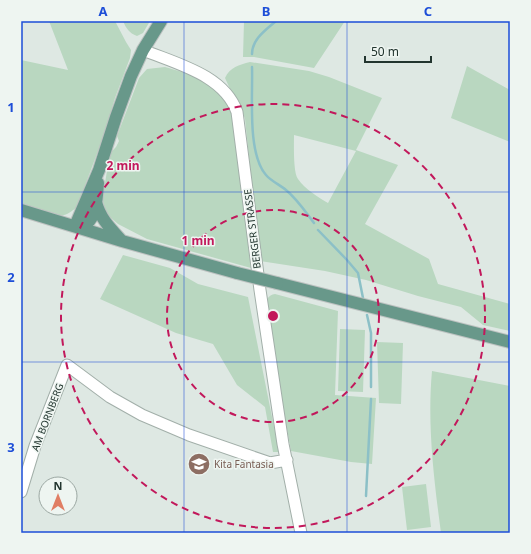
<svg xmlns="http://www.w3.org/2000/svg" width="531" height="554" font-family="'Noto Sans',sans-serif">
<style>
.green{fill:#b9d7c0;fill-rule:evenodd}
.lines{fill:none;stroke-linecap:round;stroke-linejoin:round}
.stream{stroke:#8cc0c7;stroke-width:2.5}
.minor-casing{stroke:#a2afa9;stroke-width:13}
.major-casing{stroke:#bdc2c1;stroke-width:14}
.minor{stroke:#fff;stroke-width:11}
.major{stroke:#68988a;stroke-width:12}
.major-bridge-casing{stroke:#bdc2c1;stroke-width:14;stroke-linecap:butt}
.major-bridge{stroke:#68988a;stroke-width:12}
.grid{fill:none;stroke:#1d4ed8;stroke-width:1;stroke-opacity:0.55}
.ring{fill:none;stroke:#c2185b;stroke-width:2;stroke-dasharray:7 5}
.labels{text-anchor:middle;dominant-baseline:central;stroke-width:3;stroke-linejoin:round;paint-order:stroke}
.street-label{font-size:10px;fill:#22352f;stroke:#eef5f1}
.education-label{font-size:10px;fill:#785e54;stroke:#eef5f1;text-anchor:start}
.centre{fill:#c2185b;stroke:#eef5f1;stroke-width:2}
.ring-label{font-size:12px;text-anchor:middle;font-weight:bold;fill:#c2185b;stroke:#eef5f1;stroke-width:3;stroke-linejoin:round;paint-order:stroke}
.neatline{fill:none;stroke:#1d4ed8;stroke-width:1.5}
.grid-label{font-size:13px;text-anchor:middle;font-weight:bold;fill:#1d4ed8}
</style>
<rect width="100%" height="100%" fill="#dee8e3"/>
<path class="green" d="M49,21H115L126,42L131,50L130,58L115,98L104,135L77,207C73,210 69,214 64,215C54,218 31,207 21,204V60L68,70Z
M123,21H150L143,33L137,36C129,33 126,28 123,21Z
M244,21H345L314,68L254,57H243Z
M250,62L309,71L329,77L382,98L356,150L398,165L365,224L429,259L438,284L510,304V331L483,325L461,307L418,296L366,280L325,271L260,261L245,119L239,101L231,91L225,78C230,67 239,65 250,62ZM294,135L356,151L328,203C318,197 305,189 298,179C293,173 294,144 294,135Z
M467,66L510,90V142L451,118Z
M165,67C189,74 219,81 230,107C232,111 233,117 234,122L251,268L147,239L118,224L110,217L105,210L103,202V195L110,153L116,147L119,141L117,136L139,78L147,69Z
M123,255L170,268L198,284L248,297L279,452H273L265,407L237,385L213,344L176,333L100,299Z
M275,294L338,311L335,395L376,398L372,464L351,462L291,451L265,307C266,300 268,295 275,294Z
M340,329L365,330L363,392L338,391Z
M377,342L403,343L401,404L379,403Z
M432,371L510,386V533H441C434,480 427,425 432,371Z
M426,484L431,527L407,530L402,487Z"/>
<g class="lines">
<path class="stream" d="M252,54C252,39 266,30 276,21
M252,67C253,96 247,153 266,175C271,181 280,185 286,190C297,199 305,211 314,223
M318,230L347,260L358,273L363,298
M367,315L371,333V387
M366,496L371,399"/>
<g class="minor-casing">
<path id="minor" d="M143,50C177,64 224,75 237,112L260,290L283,444L301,533
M21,492L35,446L67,365L110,397L142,415L189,435L270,463L287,460"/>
</g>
<g class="major-casing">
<path id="major" d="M96,202C100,218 110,228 121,240
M21,210L122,241L237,273
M75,226L99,170L116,117L131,76L143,50L161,21
M75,226C79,226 84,225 87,223C97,216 97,193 98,183
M277,283L510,342"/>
</g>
<use href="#minor" class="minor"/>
<use href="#major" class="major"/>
<g class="major-bridge-casing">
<path id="major-bridge" d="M237,273L277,283"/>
</g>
<use href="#major-bridge" class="major-bridge"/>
</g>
<path class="grid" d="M184,21V533M347,21V533M21,192H510M21,362H510"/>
<g class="ring">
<circle cx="273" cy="316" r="106"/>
<circle cx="273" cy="316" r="212"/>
</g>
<defs>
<g id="school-disc" transform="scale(1.15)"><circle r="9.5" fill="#8d6e63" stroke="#eef5f1"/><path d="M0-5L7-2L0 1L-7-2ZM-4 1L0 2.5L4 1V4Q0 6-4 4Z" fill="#fff"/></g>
</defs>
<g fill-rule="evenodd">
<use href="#school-disc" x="199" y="464"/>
</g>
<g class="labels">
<g class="street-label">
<text transform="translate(252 229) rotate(-97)">BERGER STRASSE</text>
<text transform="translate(47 417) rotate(-69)">AM BORNBERG</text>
</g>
<g class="education-label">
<text x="214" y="464">Kita Fantasia</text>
</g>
</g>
<circle cx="273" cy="316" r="6" class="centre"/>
<g class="ring-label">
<text x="123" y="170">2 min</text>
<text x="198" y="245">1 min</text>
</g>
<rect width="531" height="554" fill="none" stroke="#eef5f1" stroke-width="44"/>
<g transform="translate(58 496)"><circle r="19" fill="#eef5f1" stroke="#9ca8a3"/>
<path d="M0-3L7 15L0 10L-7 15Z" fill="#e07e64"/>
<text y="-6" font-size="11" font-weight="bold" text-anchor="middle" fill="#22352f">N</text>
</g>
<path d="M365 56v6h66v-6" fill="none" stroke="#22352f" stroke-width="2"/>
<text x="371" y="56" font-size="12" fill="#22352f" stroke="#eef5f1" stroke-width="3" paint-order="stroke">50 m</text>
<rect x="22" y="22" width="487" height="510" class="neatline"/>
<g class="grid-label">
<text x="103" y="16">A</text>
<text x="266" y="16">B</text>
<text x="428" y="16">C</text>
<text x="11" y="112">1</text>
<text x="11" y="282">2</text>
<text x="11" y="452">3</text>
</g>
</svg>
